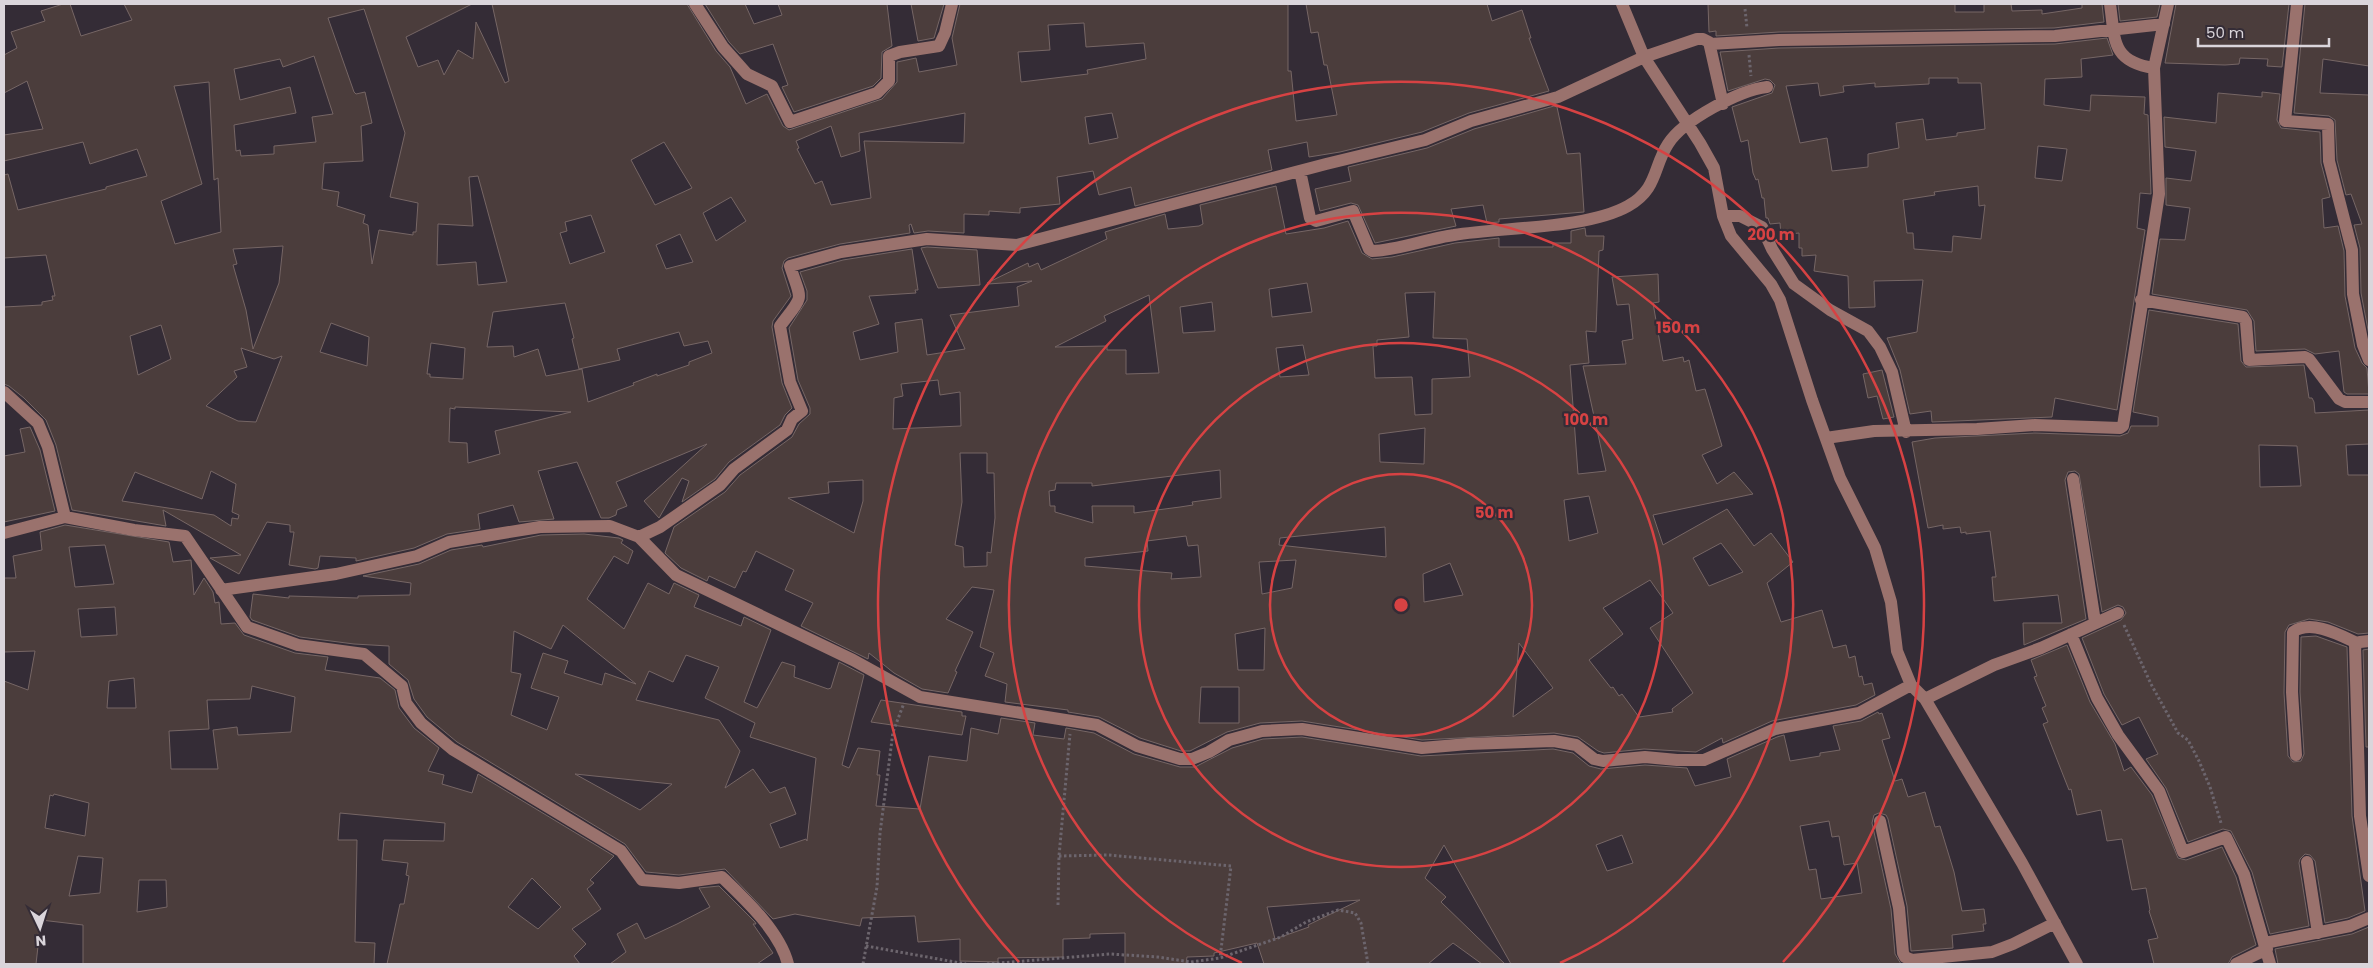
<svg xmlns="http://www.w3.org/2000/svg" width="2373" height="968" font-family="Poppins,sans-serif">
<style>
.building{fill:#4b3d3c;stroke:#766665;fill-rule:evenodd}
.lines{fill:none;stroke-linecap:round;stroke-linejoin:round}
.path{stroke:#6c656d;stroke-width:3;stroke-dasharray:2.5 2.5;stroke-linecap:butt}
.minor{stroke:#9a726d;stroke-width:12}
.ring{fill:none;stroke:#d74243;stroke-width:2.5}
.centre{fill:#d74243;stroke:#342c36;stroke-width:2.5}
.ring-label{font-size:15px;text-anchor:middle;font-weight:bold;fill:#d74243;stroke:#342c36;stroke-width:4.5;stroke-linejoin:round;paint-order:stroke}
</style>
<rect width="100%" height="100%" fill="#342c36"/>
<path class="building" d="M63,4H70L81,36L132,20L124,4H472L406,37L418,67L438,60L444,75L458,50L473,59L476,22L505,83L509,81L492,4H687L716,51L730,67L746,104L767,94L783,126L789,130L882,99L897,82V62L916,58L919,72L957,65L952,38L960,4H1288V71H1291L1296,121L1337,115L1327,65H1324L1318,32L1311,33L1306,4H1487L1492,21L1522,10L1531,38H1529L1549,91L1469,113L1422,132L1340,152L1309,157L1307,142L1268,150L1272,170L1135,206L1131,187L1099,195L1093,171L1057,177L1060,204L1020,208V213L989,211V215L964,214V233L928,231L914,233L911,224L909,225L910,233L840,244L788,258L784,261L782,268L791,296L773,321L772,327L782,383L792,408L785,415L780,425L729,462L715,479L682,502L689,481L682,478L659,518L644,501L707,444L616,482L627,506L617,510L616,515L609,518H601L577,462L538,471L554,519L519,522L513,505L478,514L480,529L447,534L414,548L356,561V558L320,556L318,568L315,569L289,565L294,532H290V525L267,522L239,574L210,558L241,555L163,510L166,526L72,510L56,445L46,420L24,398L9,386L4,384V307L42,305V302L53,300L52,296H55L46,255L4,258V175L8,174L18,210L106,189V187L147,176L137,149L90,164L83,142L4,161V135L43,129L27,81L4,93V55L17,48L11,32L45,21L41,11ZM364,9L405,133L390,197L418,203L416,232H413V235L379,230L372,264L368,225L363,223L365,215L337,206L339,192L322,189L324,163L363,161L361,126L372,123L365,92L356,94L354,92L328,18ZM1084,23L1086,47L1144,43L1146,59L1087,70L1088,74L1021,82L1018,52L1050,50L1048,25ZM314,56L333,114L312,117L316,142L274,146V154L241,156L240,150L236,151L234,125L296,113L290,87L240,100L234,69L280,59L283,67ZM209,82L214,180L218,178L221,232L175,244L161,201L202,184L174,86ZM965,113L964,143L864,141L871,198L831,205L822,181L815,184L797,149L799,148L796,141L831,126L841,157L860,151L859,133ZM1112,113L1118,138L1089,144L1085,117ZM664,142L692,188L655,205L631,160ZM478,176L507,282L478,285L476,262L437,265L438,224L473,226L469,177ZM731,197L746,221L716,241L703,213ZM591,215L605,252L570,264L560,233L567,231L565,222ZM680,234L693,262L666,269L656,245ZM283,246L279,283L253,349L246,310L233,265L237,264L233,249ZM565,303L574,338L572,339L579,369L620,360L617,349L679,332L684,346L708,341L712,353L689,362V365L657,376V374L633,383L634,385L588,402L582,369L546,376L538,349L514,357L513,346L487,347L493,312ZM331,323L369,337L367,366L320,352ZM161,325L171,359L138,375L130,336ZM431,343L465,348L463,379L430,377V374H427ZM241,348L274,359L282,356L256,422L238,421L206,406L237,377L234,371L247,367ZM455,407L571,412L495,431L500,454L468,463L467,443L449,442L450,408L455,409ZM211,471L236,484L232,512L239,515L238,519L232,518L231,526L214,515L122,501L135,472L202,499Z
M705,4H745L754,24L782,15L778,4H887L892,46L882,52L881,78L873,86L794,112L782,87L788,85L773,44L740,54L729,42Z
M911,4H944L934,38L918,41Z
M1708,4H1955V12H1984V4H2011L2012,11L2042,10V14L2082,8V4H2102L2104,22L2054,28L1779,32L1716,36V31L1709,32Z
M2118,4H2160L2157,17L2120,21Z
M2176,4H2289L2282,67L2267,66L2268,59L2240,58L2239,64L2225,65L2165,63Z
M2305,4H2369V66L2323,59L2320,93L2369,95V335L2361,293L2360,248L2354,225L2362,224L2351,194L2346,195L2337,160L2335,120L2329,116L2294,113Z
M2107,38L2113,55L2081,59L2082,77L2045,79L2044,105L2090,111L2091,95L2145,97L2144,114L2148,115L2151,194L2140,193L2137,228L2145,230L2117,410L2055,398L2052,417L1932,422L1931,411L1910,414L1900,370L1887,338L1917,332L1923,280L1874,281L1875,307L1849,308L1848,276L1814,271L1816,255L1802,256V248H1799V233L1781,235L1780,223L1770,224L1768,218H1766L1764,198H1762L1758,179L1756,180L1753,173L1748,140L1741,142L1732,107L1772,93L1775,85L1770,80L1765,79L1728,91L1720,52L1779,48L2055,44ZM1929,78H1958V83H1981L1985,129L1957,133V136L1926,140L1923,119L1896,123L1899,148L1868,154V167L1832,171L1827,138L1800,143L1786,86L1818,83L1820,96L1844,92L1843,86L1875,83V87L1929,84ZM2038,146L2067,149L2062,181L2035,178ZM1978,186L1979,206L1985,205L1981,239L1953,236L1952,252L1914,249L1913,233H1907L1903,200L1935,195L1934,192Z
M2262,92L2280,94L2277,120L2281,128L2320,132L2321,163L2330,197L2322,199L2324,228L2338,226L2344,251L2345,296L2355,348L2362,363L2367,368L2369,394H2347L2344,392L2339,351L2315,354L2305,349L2256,351L2254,321L2247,310L2152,294L2160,239L2185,240L2190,208L2166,205V178L2191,181L2196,151L2165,147L2164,117L2216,123L2218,93L2262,97Z
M1554,106L1557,107L1567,154L1580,153L1584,212L1499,219V222L1487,223L1483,205L1451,209L1456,226L1375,243L1358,205L1351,203L1320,211L1315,189L1351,181L1348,167L1427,148L1474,129Z
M1276,186L1286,234L1324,228L1348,221L1362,253L1372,259L1392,257L1455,243L1499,238V247H1553V243H1571V231L1585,228L1586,236H1604L1603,250L1599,251L1596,332L1586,331L1589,363L1570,365L1578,474L1606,471L1583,366L1626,364L1622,341L1633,339L1629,304L1617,305L1612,277L1658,274L1659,302L1653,303L1663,361L1683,357L1684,362L1689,360L1696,391L1705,389L1722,446L1702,455L1717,484L1734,472L1753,494L1653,515L1663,545L1727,509L1754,546L1771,533L1793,562L1767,583L1781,622L1822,610L1833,648L1846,645L1849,658L1855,656L1859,677L1862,676L1864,685L1872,683L1875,695L1856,705L1772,721L1723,743L1722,738L1696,752L1644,749L1604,753L1598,751L1578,737L1554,733L1422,740L1302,721L1260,723L1227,732L1190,751H1181L1140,738L1099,717L1068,712V710L1005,702L1007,684L985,676L994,653L980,647L994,590L972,587L946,619L973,632L955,671L957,672L948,693L922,689L894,673L869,653L868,659L801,626L813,603L785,590L794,570L756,551L746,572L743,571L735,588L709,576L707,581L681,568L665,553L674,527L725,492L740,475L792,437L799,424L810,414V408L798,380L789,328L807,300V291L800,272L843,260L912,249L918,290H915L916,293L869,296L879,324L853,332L860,360L898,352L895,323L922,319L927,355L965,349L950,315L1019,306L1017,287L1032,281L988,284L987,283L1028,263L1029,267L1038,263L1041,270L1107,239L1105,232L1138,222L1165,214L1168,229L1199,226L1203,224L1200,205ZM1307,283L1312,312L1272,317L1269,289ZM1435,292L1433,338L1467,339L1470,377L1432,379V414L1415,415L1412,377L1375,378L1373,346H1377V340L1409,337L1405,293ZM1149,295L1159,373L1126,374V350H1107V346L1055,347L1106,321L1104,316ZM1212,302L1215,331L1183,333L1180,307ZM1303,345L1309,375L1280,377L1276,348ZM938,380L940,395L960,392L961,426L893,429L894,398L903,396L901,384ZM1425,428L1424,464L1380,462L1379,434ZM960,453H987V473H994L995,518L991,553L987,552V566L964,567L963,547L955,545L962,502ZM1220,470L1221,498L1192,502L1193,505L1180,507L1134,513V506H1092L1093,523L1055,512V506H1050L1049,491L1055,490L1056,483H1092V486ZM863,480V501L854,533L788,498L829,493L828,482ZM1589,496L1598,533L1569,541L1564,500ZM1385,527L1386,557L1279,545L1280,538ZM1186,536L1188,546L1198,545L1201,577L1171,579L1172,573L1085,566V558L1148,551L1147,541ZM1721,543L1743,572L1709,586L1693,558ZM1296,560L1292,588L1262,594L1259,562ZM1450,563L1463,595L1424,602L1423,574ZM1650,580L1673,613L1650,628L1693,693L1672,709L1673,712L1639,717L1622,694L1619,696L1613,687L1611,688L1589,660L1623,634L1603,608ZM1265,628L1264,670H1238L1235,634ZM1519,643L1553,688L1513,717ZM1201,687H1239V723H1199Z
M927,247L977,250L980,285L938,288L921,248Z
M2149,310L2238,324L2241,361L2246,367L2304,365L2309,398H2312L2314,402L2315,413L2369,410V444L2346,445L2348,475H2369V633L2358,634L2328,622L2309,619L2289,625L2285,632L2284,693L2288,756L2293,762L2301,761L2304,754L2300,692L2301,637L2316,636L2347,647L2352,816L2365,911L2348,918L2325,923L2315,861L2310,855L2305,854L2300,859L2299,863L2309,926L2270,934L2252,872L2231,831L2223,829L2188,842L2166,788L2146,759L2158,754L2139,717L2122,725L2104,694L2082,638L2121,620L2126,613L2123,607L2118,605L2102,612L2079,474L2075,471L2068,472L2065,480L2086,619L2024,645L2023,623H2062L2058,595L1994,601L1992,577H1996L1990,531L1966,534V532L1961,533L1960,527L1943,529V525L1928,528L1912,442L1935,438L2035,433L2120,436L2128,433L2131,426H2158V417L2133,412ZM2259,445L2297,446L2301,486L2260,487Z
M1882,370L1894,417L1883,419L1877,396L1868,398L1863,374Z
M30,427L40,450L55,511L4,522V456L25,452L20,429Z
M65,525L169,542L173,562L191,560L194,595L204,578L213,592L215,603L219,602L221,624L235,623L244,635L295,653L328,657L325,670L380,678L395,690L399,708L414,728L439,748L428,771L444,775L442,784L472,793L478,774L614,856L590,880L594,883L587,889L601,909L572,929L586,944L574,956L580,964H387L400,904H404L409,876L406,875L408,863L382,860L384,840L444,841L445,823L340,813L338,840H357L355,942L375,943L374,964H83V925L41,920L36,964H4V681L28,690L35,651L4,652V578H16L13,556L42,550L40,532ZM105,545L114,584L75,587L69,547ZM115,607L117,635L81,637L78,609ZM134,678L136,708H107L109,681ZM252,686L295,697L291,732L238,735L237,727L213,730L218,769H171L169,731L209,729L207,700L250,699ZM54,794L89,803L85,836L45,828L50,795L53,796ZM78,856L103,858L100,893L69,896ZM532,878L561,907L538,929L508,907ZM139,880H166L167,907L137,912Z
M584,534L619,538L623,540L621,543L633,551L628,564L614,556L587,599L624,629L648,583L669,594L674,583L699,595L694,607L741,626L744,617L771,630L744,702L757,708L782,662L795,666L794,677L828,689L831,688L839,662L864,675L842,765L849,768L858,748L880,751L877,775H880L876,806L920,809L929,756L967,761L971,728L998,734L1001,718L1035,723L1033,735L1064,739L1066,728L1094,733L1134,754L1180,767H1195L1232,748L1263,739L1302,737L1421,756L1553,749L1573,753L1589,766L1601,769L1645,765L1687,768L1695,786L1731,777L1727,759L1777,737L1784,735L1790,761L1820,756V753L1840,750L1833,726L1861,721L1878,712L1879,714L1882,713L1890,738L1882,740L1895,781L1902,779L1908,797L1925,792L1935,827L1940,826L1954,872L1962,911L1984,909L1986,924H1983L1984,931L1952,935L1953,948L1911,951L1907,906L1888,819L1886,815L1879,813L1874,815L1872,823L1891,909L1895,954L1901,964H1511L1444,845L1425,878L1446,897L1441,902L1505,964H1482L1453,943L1428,964H1264L1257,943L1214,953V956L1187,957L1186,964H1125V933L1090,934V938L1063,939V957L998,958V962L960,961V939L918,942L915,916L862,918L860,926L795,914L773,919L725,869L679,875L646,872L625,844L457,742L427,717L414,699L408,680L389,664V646L354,644L300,637L252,620L250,617L253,594L289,598V596L358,598V596L410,595L411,583L363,576L419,564L451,550L482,545L483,547L541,535ZM563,625L636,684L605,673L602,685L564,673L568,661L543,653L531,688L559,697L547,730L511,715L521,674L511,672L514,631L551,649ZM686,655L719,667L705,698L755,723L750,737L816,758L807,841L806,839L780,848L770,824L796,814L785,787L770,793L753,769L725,788L740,751L719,720L636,700L649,671L673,682ZM575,774L672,784L640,810ZM1829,821L1832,837L1839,836L1844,865L1857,863L1862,893L1821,899L1816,869L1809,870L1800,826ZM1622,835L1633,863L1607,871L1596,845ZM1360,900L1308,925L1309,927L1275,939L1267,907Z
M2067,645L2090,702L2115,744L2124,771L2131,767L2152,795L2178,858L2186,860L2222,847L2236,877L2256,945L2232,957L2228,964H2154L2148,940L2158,938L2149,911L2150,910L2146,888L2132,890L2122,839L2107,841L2101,810L2077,815L2071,789L2069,790L2043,724L2048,722L2042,708L2046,706L2034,677L2037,676L2031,660Z
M2369,649V747H2366L2363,650Z
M881,700L962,712V716H966L962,735L871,722Z
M719,886L755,922L756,924H753L773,953L757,964H610L626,952L617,934L637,923L645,939L677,924L710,907L699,888Z
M2369,927V964H2278L2275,949L2352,934Z"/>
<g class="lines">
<path class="path" d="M1745,9L1747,28
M1749,55L1751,76
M2124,625L2151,684L2178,733L2188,740L2199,761L2210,787L2221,823
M1059,856L1108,855L1231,866L1220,958
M1058,905L1059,856L1070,734
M866,946L966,964
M863,964L877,887L880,833L893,732L904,703
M987,964L1110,954L1158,957L1191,962L1220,958L1281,937L1306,922L1338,910L1355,913L1361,923L1368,964"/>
<path class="minor" d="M695,4L723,47L747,74L772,86L790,122L877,93L889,81V56L900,52L939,46L945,33L952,4
M1622,4L1644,57L1700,143L1714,168L1723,216L1731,236L1771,284L1780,300L1812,400L1840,478L1875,548L1891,602L1897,651L1911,685L1925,699L2022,863L2077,964
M2110,4C2115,39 2111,62 2154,68
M2297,4L2285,121L2328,124L2329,161L2352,250L2353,294L2363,345L2369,360
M1710,44L1779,40L2055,36L2164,24
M1300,171L1310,218L1316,221L1353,211L1369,249L1372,251C1395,251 1430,238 1454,235C1503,227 1587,229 1628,206C1658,189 1653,167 1668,144C1683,120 1740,90 1767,87
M1723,216H1740L1762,227L1772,249L1794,284L1830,310L1868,331L1880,347L1892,372L1906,432
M2141,300L2243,317L2246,322L2249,360L2305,357L2309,359L2339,399L2345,402H2369
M4,392L38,423L48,447L65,517
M1826,438L1874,431L1977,429L2035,425L2120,428L2123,426L2159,194L2154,68L2168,4
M2073,479L2095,622
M4,533L65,517L134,530L185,536L247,627L298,645L364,654L402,686L406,703L421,723L452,749L621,851L642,880L679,883L722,877C746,900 780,932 788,964
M639,537L660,527L720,485L734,469L787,430L792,419L802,411L790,382L780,326C805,293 802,303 790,266L841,252L927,239L1017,245L1326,164L1425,140L1471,121L1558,97L1644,57L1697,39H1703L1709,42L1723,104
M221,590L336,574L417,556L449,542L540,527L610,526L639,537L676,575L853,660L920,697L1097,725L1137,746L1180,759H1192L1209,752L1229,740L1262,731L1302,729L1422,748L1468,744L1554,741L1576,745L1594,759L1603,761L1645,757L1677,760H1704L1775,729L1859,713L1911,685
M2071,634L2097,698L2118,735L2159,791L2183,852L2226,837L2244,874L2270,964
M2369,641L2360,642L2355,645L2360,816L2369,876
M1925,699L1994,665L2041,648L2118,613
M2296,755L2292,692L2293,632C2311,619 2340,635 2357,643
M1880,821L1899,908L1903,953L1905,957L1912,960L1992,952L2013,944L2055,923
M2307,862L2318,933
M2265,943L2350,926L2369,918
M2236,964L2267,949"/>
</g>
<g class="ring">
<circle cx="1401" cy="605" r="131"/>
<circle cx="1401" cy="605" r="262"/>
<path d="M1242 963A392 392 0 1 1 1560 963"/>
<path d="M1019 962A523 523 0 1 1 1783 962"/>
</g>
<circle cx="1401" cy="605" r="8" class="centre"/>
<g class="ring-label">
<text x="1771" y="240">200 m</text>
<text x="1678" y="333">150 m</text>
<text x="1586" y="425">100 m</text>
<text x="1494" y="518">50 m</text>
</g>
<rect width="2373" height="968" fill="none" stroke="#dad5db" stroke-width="10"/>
<g transform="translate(40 928) rotate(176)" stroke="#342c36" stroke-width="4" paint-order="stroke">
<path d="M0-4L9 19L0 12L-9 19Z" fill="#dad5db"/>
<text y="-8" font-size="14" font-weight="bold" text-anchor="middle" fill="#dad5db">N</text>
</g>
<path d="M2198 38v8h131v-8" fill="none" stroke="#dad5db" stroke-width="2.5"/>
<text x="2206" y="38" font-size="15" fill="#dad5db" stroke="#342c36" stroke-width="4" paint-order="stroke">50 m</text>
</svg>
